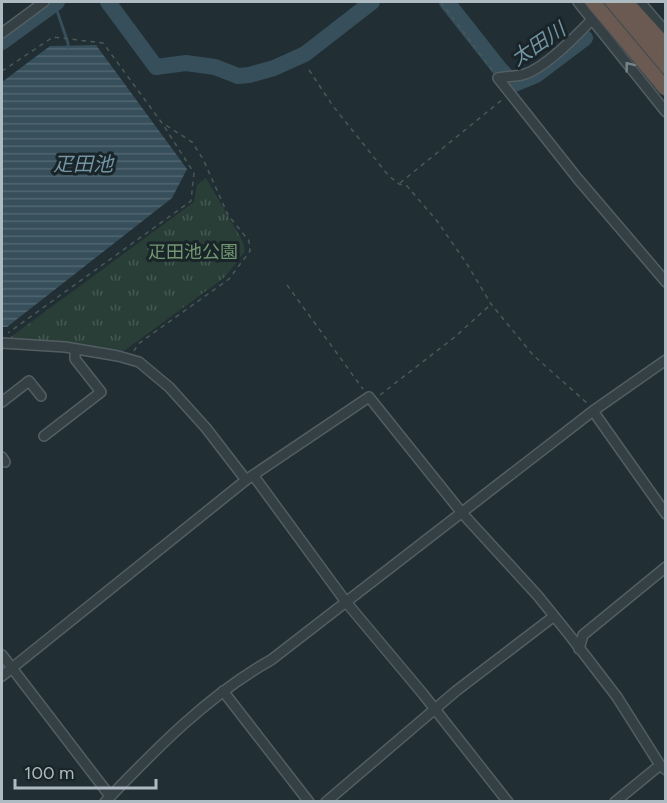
<svg xmlns="http://www.w3.org/2000/svg" width="667" height="803" font-family="Figtree,'Noto Sans JP',sans-serif">
<style>
.grass{fill:url(#grass-tufts)}
.water{fill:url(#water-rules)}
.lines{fill:none;stroke-linecap:round;stroke-linejoin:round}
.stream{stroke:#364f5a;stroke-width:3}
.river{stroke:#364f5a;stroke-width:16}
.minor-casing{stroke:#525e63;stroke-width:12}
.highway-casing{stroke:#3f4b50;stroke-width:16}
.path{stroke:#485956;stroke-width:1.5;stroke-dasharray:4.5 4.5;stroke-linecap:butt}
.minor{stroke:#354045;stroke-width:9}
.highway{stroke:#6a5a52;stroke-width:14}
.highway-bridge-casing{stroke:#3f4b50;stroke-width:16;stroke-linecap:butt}
.highway-bridge{stroke:#6a5a52;stroke-width:14}
.oneway{stroke:#78848a}
.labels{text-anchor:middle;dominant-baseline:central;stroke-width:6;stroke-linejoin:round;paint-order:stroke}
.park-label{font-size:18px;fill:#719670;stroke:#1a2529}
.water-label{font-size:20px;font-style:italic;fill:#7294a3;stroke:#1a2529}
</style>
<defs>
<pattern id="grass-tufts" width="24" height="20" patternUnits="userSpaceOnUse" patternTransform="scale(1.5)"><rect width="24" height="20" fill="#2a3e38"/><path d="M3 7l-1-3M5 7V3M7 7l1-3M15 17l-1-3M17 17v-4M19 17l1-3" fill="none" stroke="#465853"/></pattern>
<pattern id="water-rules" width="6" height="5" patternUnits="userSpaceOnUse" patternTransform="scale(1.5)"><rect width="6" height="5" fill="#364f5a"/><path d="M0 2.5h6" fill="none" stroke="#516670"/></pattern>
</defs>
<rect width="100%" height="100%" fill="#212e34"/>
<path class="grass" d="M206,178L243,242L245,251L225,277L121,353L8,339L194,202L197,185Z"/>
<path class="water" d="M96,45L187,169L172,198L7,327H2V82L50,46Z"/>
<g class="lines">
<path class="stream" d="M54,2L68,43V47"/>
<path class="river" d="M108,2L156,67L186,63L215,67L238,76L249,75L274,68L305,54L372,2
M447,2L499,68L514,84L536,75L585,38
M2,42L57,2"/>
<g class="minor-casing">
<path id="minor" d="M578,2L666,112
M640,2L666,32
M604,7C587,25 549,66 525,74C516,77 507,76 498,78L578,179L666,282
M2,33L44,2
M2,343L65,347L118,356L139,362L169,387L206,428L246,480
M2,402L29,381L41,396
M593,411L666,514
M44,436L101,392L75,359V349
M2,457L5,462
M253,475L346,602L423,694L508,802
M579,649L583,635L666,567
M2,655L110,796
M2,676L246,480L369,397L462,513L538,596L571,637L617,697L660,765L666,770
M223,691L309,802
M105,802C155,750 208,695 271,660L593,411L666,360
M326,802L456,691L553,617
M615,802L660,765"/>
</g>
<g class="highway-casing">
<path id="highway" d="M611,2L666,67
M626,2L666,46"/>
</g>
<path class="path" d="M441,2L492,70
M309,70L333,106L388,175L399,184L407,186L437,221L467,264L491,304L533,355L587,403
M2,71L53,37L103,43L162,123L194,173L191,201L8,333
M400,183L503,99
M287,285L363,389
M134,351L138,344L229,279L250,251L249,241L228,215L203,159L192,142L164,124
M380,395L456,336L490,305"/>
<use href="#minor" class="minor"/>
<use href="#highway" class="highway"/>
<g class="highway-bridge-casing">
<path id="highway-bridge" d="M593,2L666,89"/>
</g>
<use href="#highway-bridge" class="highway-bridge"/>
</g>
<defs><path id="oneway-chevron" d="M-2-3.5L2.5 0L-2 3.5" fill="none" stroke-width="1.6" stroke-linecap="round" stroke-linejoin="round" transform="scale(1.5)"/></defs>
<use class="oneway" href="#oneway-chevron" transform="translate(629 66) rotate(-128)"/>
<g class="labels">
<g class="park-label">
<text x="193" y="252">疋田池公園</text>
</g>
<g class="water-label">
<text transform="translate(538 44) rotate(-34)">太田川</text>
<text x="83" y="164">疋田池</text>
</g>
</g>
<rect width="667" height="803" fill="none" stroke="#afbbc2" stroke-width="6"/>
<path d="M15 779v9h141v-9" fill="none" stroke="#afbbc2" stroke-width="3"/>
<text x="24" y="779" font-size="18" fill="#afbbc2" stroke="#1a2529" stroke-width="4.5" paint-order="stroke">100 m</text>
</svg>
